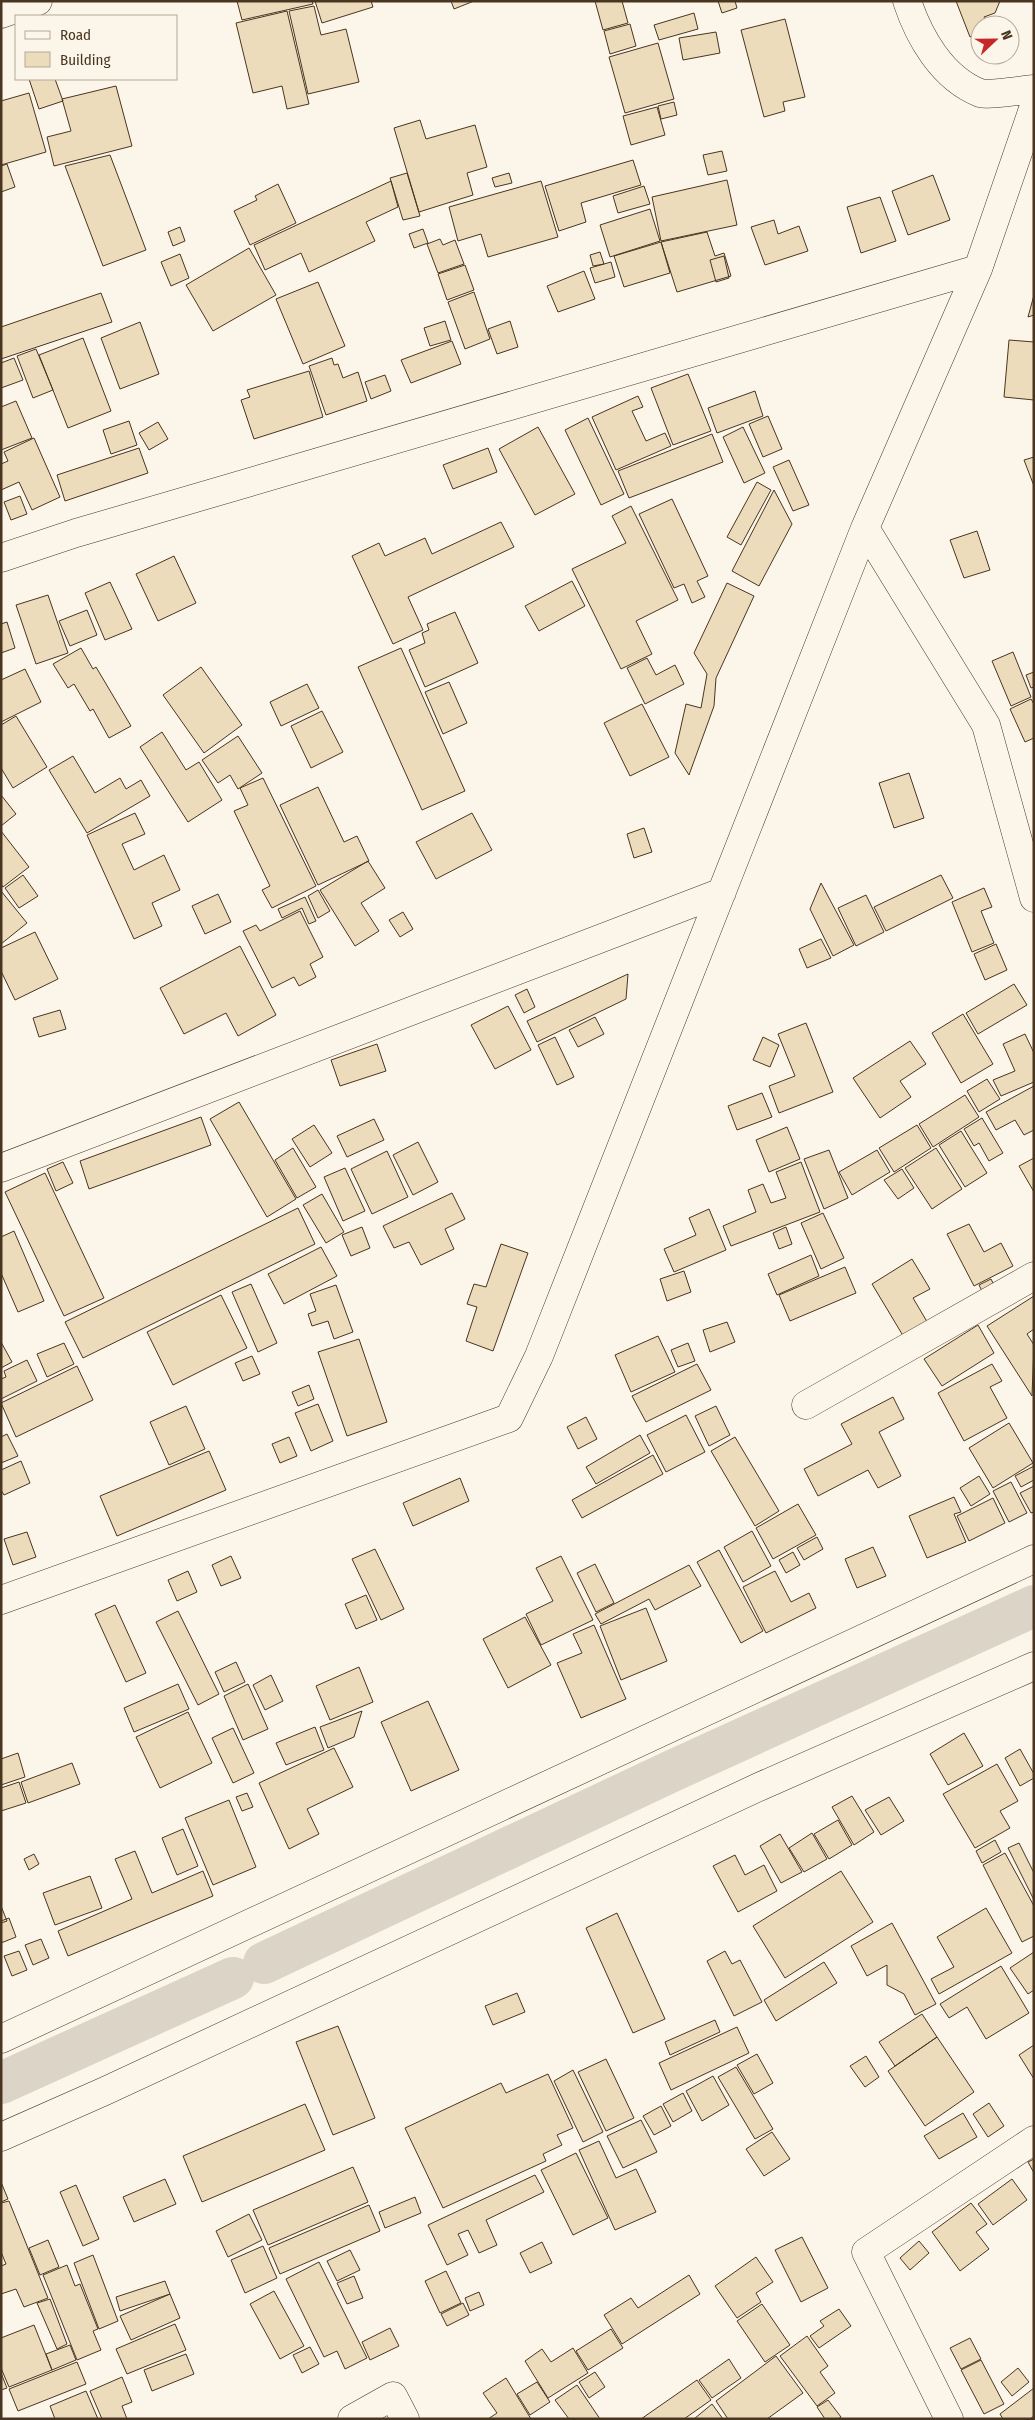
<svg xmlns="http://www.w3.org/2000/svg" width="1035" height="2420" font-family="'Fira Sans Condensed',sans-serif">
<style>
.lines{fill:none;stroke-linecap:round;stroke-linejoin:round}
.canal{stroke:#dcd4c6;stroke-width:42}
.building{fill:#ecdcbc;stroke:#4a3520}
.minor-casing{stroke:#4a3520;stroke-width:29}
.minor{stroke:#fbf6e9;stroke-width:28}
</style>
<rect width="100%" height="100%" fill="#fbf6e9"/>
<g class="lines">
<path class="canal" d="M264,1963L672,1771L1034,1606
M1,2083L233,1978"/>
</g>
<path class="building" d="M237,1H312L313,4L242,20Z
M315,1H371L373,7L322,23Z
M451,1H474L454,9Z
M595,1H622L628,23L603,30Z
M718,1H735L737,8L722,13Z
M956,1H1000L995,13L984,17L987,25H980V33L970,37Z
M314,6L321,35L346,29L359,82L308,94L289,11Z
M287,11L309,104L287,109L282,86L253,93L236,23Z
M694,13L698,29L659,40L654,25Z
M785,19L805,97L783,102L785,111L764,117L741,30Z
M630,24L636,46L610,54L604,31Z
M716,32L720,53L683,60L679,38Z
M658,43L674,99L625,113L609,57Z
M29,79H55L63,101L39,109Z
M116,86L132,146L54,166L47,137L71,131L62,99Z
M29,93L46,152L1,165V101Z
M674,102L677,115L661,119L658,106Z
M657,107L665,135L631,145L623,116Z
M420,120L426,139L475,125L487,167L467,173L473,195L419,212L394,128Z
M722,151L727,171L708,175L703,155Z
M110,155L146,250L103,266L65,166Z
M633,160L641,185L581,203L586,222L559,231L545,186Z
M7,164L15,187L1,192V166Z
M407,173L420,216L403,220L390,178Z
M509,173L512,183L495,187L492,178Z
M933,175L950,220L908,235L892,191Z
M727,180L737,225L661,241L652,197Z
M391,181L398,207L366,222L375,241L309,272L301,253L265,270L254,245Z
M541,181L558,237L488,257L481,234L458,241L449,207Z
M278,184L296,223L250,245L234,211L257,200L255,196Z
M644,186L650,204L618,213L613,196Z
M880,197L896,241L861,253L847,207Z
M650,209L660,241L610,257L600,225Z
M774,220L778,234L799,226L808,251L765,265L751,227Z
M180,227L185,241L173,246L168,232Z
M423,229L428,243L414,248L409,234Z
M707,232L715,256L724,253L731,276L677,292L661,242Z
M440,239L443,245L455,240L464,264L438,273L427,244Z
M661,242L670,273L624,287L614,256Z
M249,248L276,295L213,331L186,285Z
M600,252L604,264L593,266L590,255Z
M180,254L189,278L171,286L161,262Z
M724,256L729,278L716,282L710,260Z
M611,262L615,277L595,283L590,268Z
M465,265L474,290L447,300L438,274Z
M584,271L595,299L558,312L547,286Z
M318,282L345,346L303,364L276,299Z
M474,292L490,339L465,349L448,302Z
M101,293L112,322L1,359V327Z
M1034,295V315L1028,317Z
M445,321L451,340L430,346L424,328Z
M510,321L518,347L497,354L488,329Z
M140,322L159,374L120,389L101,338Z
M83,338L111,411L68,428L39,355Z
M1009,340L1034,342V400L1004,397Z
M452,341L461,364L411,383L401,360Z
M36,349L53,390L33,398L17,356Z
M14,358L23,380L1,388V363Z
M332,358L334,365L338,364L343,378L358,372L367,401L326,415L309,366Z
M309,371L323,417L254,439L241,400L250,397L247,390Z
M688,374L711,431L673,445L651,388Z
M385,375L391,391L371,399L365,382Z
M755,391L763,416L717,433L708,408Z
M638,396L643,407L632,411L646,441L665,433L671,446L616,470L592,417Z
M16,401L32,438L1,450V407Z
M768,416L782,449L763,457L749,424Z
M588,418L624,494L601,505L565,430Z
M129,421L137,445L111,454L103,430Z
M158,422L168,439L149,450L139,433Z
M538,427L575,494L535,515L499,449Z
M743,427L765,473L744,483L723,437Z
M712,434L723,462L629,498L618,471Z
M34,438L60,497L32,510L19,482L1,490V464L8,461L4,452Z
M139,448L148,473L65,501L57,475Z
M488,448L497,472L453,489L443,465Z
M1034,457V486L1024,460Z
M789,460L809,505L793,511L773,467Z
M757,482L771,490L741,545L727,537Z
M774,490L792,524L759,586L732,571Z
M20,496L27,514L11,520L4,502Z
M672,499L708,576L697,581L705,597L692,603L684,584L674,588L639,514Z
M631,506L678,600L636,621L652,654L621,669L572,569L626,543L612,516Z
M501,522L514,547L408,597L423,630L393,644L352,556L379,543L385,556L425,538L432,554Z
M977,531L990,570L964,578L950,540Z
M174,556L196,603L158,621L136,574Z
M572,581L585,606L539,631L525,606Z
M110,582L132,629L105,640L85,593Z
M727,583L754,596L716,678L714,706L689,775L675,753L686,704L701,708L707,674L694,653Z
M48,595L68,653L36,664L16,605Z
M87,610L97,635L70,646L59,621Z
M455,612L478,663L425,687L409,650L425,643L422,633L429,630L427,624Z
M7,622L15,648L1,653V624Z
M81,648L93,669L96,667L131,726L109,738L93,709L90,711L74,684L68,688L53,664Z
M401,648L465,791L422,810L358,667Z
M1013,652L1031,697L1011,706L992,661Z
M647,658L656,675L675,665L684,684L645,704L627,668Z
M201,667L242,725L204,753L163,695Z
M25,669L41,702L1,722V680Z
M1034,672V687L1031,688L1026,675Z
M449,682L467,723L443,734L425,692Z
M307,684L319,708L281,726L270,702Z
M1031,699L1034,704V738L1025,742L1010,709Z
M642,704L669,757L630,776L604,723Z
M322,711L343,752L311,768L291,726Z
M16,716L47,767L13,788L1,768V725Z
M162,732L186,770L199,762L222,800L188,822L140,747Z
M238,736L262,773L238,789L230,775L218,783L202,760Z
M73,756L95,793L120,778L126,789L141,780L150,796L87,833L49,770Z
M909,773L924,818L894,828L879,783Z
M263,778L316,886L272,908L262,890L270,886L234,811L248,805L240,788Z
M318,787L344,842L357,836L369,861L318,885L280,805Z
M1,795L16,814L1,826Z
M135,813L145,834L122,844L134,870L164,855L180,890L152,903L162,926L134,939L87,835Z
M472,813L492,850L436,879L416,842Z
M644,828L652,852L634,858L627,834Z
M1,831L29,867L3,887L1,884Z
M368,861L385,888L361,903L379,931L355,946L320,890Z
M23,875L38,896L19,908L5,888Z
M941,875L953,898L886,931L874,907Z
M821,883L854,945L833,956L810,909Z
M984,888L992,907L981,911L994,943L972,952L952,902Z
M318,890L330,911L318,918L308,896Z
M1,891L27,923L1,944Z
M218,894L231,922L205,934L192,906Z
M866,895L884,932L856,946L838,908Z
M305,897L316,921L309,924L302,908L282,918L278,909Z
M300,911L323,957L310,964L316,977L299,986L294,977L272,988L243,931L256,925L260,931Z
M403,912L413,929L400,937L389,920Z
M35,932L58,979L15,1000L1,971V948Z
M821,939L831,958L807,968L799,949Z
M996,944L1007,970L985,980L974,954Z
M240,946L276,1015L238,1036L226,1013L184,1034L160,988Z
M628,974L626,999L537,1042L527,1021Z
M1014,984L1027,1005L978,1034L966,1013Z
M527,989L535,1007L524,1013L515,995Z
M508,1006L531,1050L495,1069L471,1025Z
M60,1010L66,1029L39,1037L33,1018Z
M963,1014L993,1064L961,1083L932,1033Z
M595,1017L604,1034L578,1047L569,1030Z
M806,1023L833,1092L779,1113L769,1086L795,1076L778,1034Z
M1025,1034L1034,1053V1082L1001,1096L993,1080L1015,1071L1003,1044Z
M555,1037L574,1077L557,1085L538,1045Z
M763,1037L779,1045L770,1067L753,1060Z
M910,1041L926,1064L900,1081L911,1097L880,1118L853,1078Z
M377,1044L386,1071L340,1086L331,1060Z
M987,1079L1000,1099L979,1112L967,1091Z
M1034,1086V1130L1024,1135L1015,1120L996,1130L986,1112Z
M762,1093L772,1117L737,1130L728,1106Z
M965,1095L979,1117L933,1147L919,1124Z
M239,1102L296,1199L267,1217L210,1119Z
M201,1117L211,1145L89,1189L80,1161Z
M982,1118L1003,1153L989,1161L979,1143L974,1146L964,1129Z
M374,1119L384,1140L347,1157L337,1136Z
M314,1125L332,1153L310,1167L292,1139Z
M917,1125L931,1148L894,1172L879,1148Z
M787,1127L800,1159L769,1172L756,1140Z
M961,1131L987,1173L965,1187L939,1145Z
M418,1142L438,1182L413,1195L393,1155Z
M293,1148L316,1187L297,1198L275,1160Z
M936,1148L962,1189L932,1209L905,1168Z
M829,1150L848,1198L824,1209L804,1159Z
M877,1150L890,1172L852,1195L839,1172Z
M387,1151L408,1197L372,1214L351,1169Z
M1034,1158V1192L1019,1166Z
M63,1162L73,1183L56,1191L47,1169Z
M801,1162L820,1212L731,1246L723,1226L756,1212L748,1190L763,1184L771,1203L786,1198L776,1172Z
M345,1168L365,1211L343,1221L324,1177Z
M902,1169L914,1188L898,1199L884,1180Z
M45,1173L104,1298L64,1316L5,1192Z
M452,1193L465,1219L445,1229L454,1249L421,1265L409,1242L394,1248L383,1226Z
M322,1194L344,1232L326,1243L303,1205Z
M298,1208L315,1244L83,1358L65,1322Z
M709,1209L726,1250L674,1272L664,1249L696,1235L689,1218Z
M823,1213L844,1258L821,1269L801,1223Z
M969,1224L984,1252L1001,1243L1013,1266L974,1286L947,1234Z
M362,1227L370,1248L351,1256L342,1235Z
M786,1227L792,1244L779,1249L773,1233Z
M14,1231L44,1301L18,1312L1,1273V1237Z
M501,1244L528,1253L493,1351L466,1341L477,1307L467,1304L474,1284L486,1287Z
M321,1247L337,1276L284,1304L268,1274Z
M811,1255L819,1276L777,1295L768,1274Z
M912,1259L930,1289L913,1298L929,1325L905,1339L872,1284Z
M845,1267L856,1293L790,1321L779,1295Z
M684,1271L691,1292L667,1301L660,1279Z
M991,1279L995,1287L983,1293L979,1285Z
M251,1284L277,1343L258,1352L232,1292Z
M336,1285L353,1332L334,1339L328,1321L312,1326L308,1314L316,1311L310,1294Z
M221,1295L247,1348L173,1385L147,1332Z
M1034,1296V1329L1027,1334L1034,1345L1032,1396L987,1326Z
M727,1322L735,1342L710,1352L703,1330Z
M978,1325L994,1353L942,1386L924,1359Z
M658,1336L675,1372L631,1392L615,1355Z
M359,1339L387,1422L347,1436L318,1352Z
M1,1342L12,1362L1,1368Z
M64,1343L74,1364L47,1377L37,1354Z
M688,1343L695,1361L678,1367L671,1350Z
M252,1356L260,1374L243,1381L235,1363Z
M27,1360L37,1381L1,1399V1379L6,1377L4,1371Z
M697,1364L711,1390L646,1422L632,1396Z
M992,1364L1002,1381L990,1387L1007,1418L964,1441L938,1393Z
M77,1366L93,1400L16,1437L1,1403Z
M309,1385L314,1399L298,1406L292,1392Z
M893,1397L904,1419L879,1432L901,1476L878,1488L868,1470L818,1496L804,1469L852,1444L841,1424Z
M318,1404L333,1441L311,1451L295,1413Z
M186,1406L205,1449L169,1465L150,1422Z
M716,1406L730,1435L709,1446L695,1416Z
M686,1415L705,1452L666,1472L647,1435Z
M586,1417L597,1439L578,1449L567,1427Z
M1009,1423L1033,1463L993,1488L969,1448Z
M7,1434L18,1456L1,1463V1437Z
M640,1435L650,1453L596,1484L586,1467Z
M289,1437L297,1456L280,1463L272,1444Z
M735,1437L779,1511L755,1526L711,1451Z
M209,1451L226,1490L117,1536L100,1496Z
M653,1455L663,1474L582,1518L572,1500Z
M21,1461L30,1483L4,1495L1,1490V1470Z
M1034,1466V1480L1021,1487L1015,1476Z
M979,1476L990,1494L971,1506L960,1488Z
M460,1478L469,1501L413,1526L403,1503Z
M1011,1482L1027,1513L1009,1522L993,1491Z
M1034,1486V1512L1031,1513L1020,1493Z
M954,1497L961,1512L954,1514L966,1542L927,1558L909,1516Z
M993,1498L1005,1523L969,1541L957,1516Z
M798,1504L816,1535L773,1559L756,1528Z
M752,1531L771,1566L743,1582L724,1547Z
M27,1532L36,1557L13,1565L4,1539Z
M817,1537L823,1549L804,1560L797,1548Z
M873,1547L886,1576L857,1588L845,1559Z
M375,1549L404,1609L381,1620L352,1559Z
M719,1550L763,1631L741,1643L697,1562Z
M793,1552L800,1565L786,1573L779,1560Z
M231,1556L241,1578L221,1586L212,1565Z
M561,1556L593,1620L541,1645L526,1614L553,1601L536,1568Z
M595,1564L614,1603L596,1612L577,1573Z
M689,1565L701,1586L655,1610L649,1599L601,1624L595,1614Z
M188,1571L197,1592L177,1601L168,1580Z
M775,1571L791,1602L809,1593L816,1608L766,1633L743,1587Z
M366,1595L377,1620L356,1629L345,1604Z
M115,1605L146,1673L126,1682L95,1614Z
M646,1608L667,1661L621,1680L600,1626Z
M178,1611L219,1694L198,1705L156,1622Z
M525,1617L551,1665L508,1688L483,1639Z
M594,1625L626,1699L581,1718L557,1663L582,1653L573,1634Z
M236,1662L245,1682L224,1692L215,1672Z
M359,1667L373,1702L330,1720L316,1686Z
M271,1675L283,1701L265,1710L253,1685Z
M178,1684L189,1709L134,1732L124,1708Z
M248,1684L268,1729L243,1740L224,1696Z
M428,1701L459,1770L411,1791L381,1722Z
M362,1711L354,1737L328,1748L320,1727Z
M188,1712L212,1763L160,1788L136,1737Z
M315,1727L324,1750L286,1765L276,1743Z
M233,1728L254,1773L233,1783L212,1738Z
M964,1733L983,1766L948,1785L930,1754Z
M334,1748L353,1787L307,1809L319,1834L289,1849L259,1783Z
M1020,1749L1034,1774V1778L1020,1786L1005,1758Z
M18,1753L25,1777L1,1785V1759Z
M72,1763L80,1784L28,1803L21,1782Z
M997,1764L1018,1801L1000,1811L1010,1828L975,1848L943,1794Z
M19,1782L26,1803L1,1811V1788Z
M247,1793L253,1807L242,1811L236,1797Z
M852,1796L874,1832L854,1845L832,1807Z
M889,1797L904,1821L881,1835L865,1810Z
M229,1800L256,1867L213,1885L185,1818Z
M838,1820L852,1845L829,1859L814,1834Z
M183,1829L198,1866L177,1875L162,1838Z
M812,1833L827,1859L804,1872L789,1848Z
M780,1834L802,1872L781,1883L760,1846Z
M995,1840L1001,1852L982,1863L976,1851Z
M1019,1843L1034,1873V1900L1008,1848Z
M135,1851L152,1893L203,1871L213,1896L68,1956L58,1931L132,1899L115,1859Z
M1005,1853L1034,1906V1936L1022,1942L983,1865Z
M34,1854L39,1864L29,1870L24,1859Z
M735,1855L745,1875L764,1865L777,1891L738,1912L713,1866Z
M841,1871L873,1922L785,1978L753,1926Z
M90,1876L102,1908L55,1925L43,1893Z
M1,1906L7,1921L1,1923Z
M986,1908L1012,1953L939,1994L931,1979L954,1967L937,1937Z
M617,1913L665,2019L633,2033L586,1928Z
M9,1918L16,1937L1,1943V1921Z
M892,1923L936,2004L915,2015L904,1994L887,1985V1965L867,1976L851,1946Z
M41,1939L49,1958L33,1965L25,1945Z
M19,1951L27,1970L12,1976L4,1956Z
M725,1951L732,1964L740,1960L762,2002L734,2016L707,1961Z
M1034,1952V1990L1028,1994L1010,1968Z
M824,1962L837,1983L776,2021L764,2000Z
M1001,1966L1029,2013L986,2039L967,2007L949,2018L940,2004Z
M517,1993L525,2012L493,2025L485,2006Z
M922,2014L937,2037L895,2066L879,2042Z
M715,2020L720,2032L670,2055L665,2042Z
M338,2026L375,2118L333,2135L296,2042Z
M737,2027L749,2053L671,2090L659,2063Z
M937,2037L974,2092L925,2126L888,2071Z
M1034,2045V2079L1019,2055Z
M757,2054L773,2083L754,2094L737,2065Z
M866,2056L879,2077L865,2087L850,2066Z
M606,2059L634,2118L606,2131L578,2072Z
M736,2067L773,2129L755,2139L718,2077Z
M573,2070L603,2132L583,2142L554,2081Z
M548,2074L573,2128L557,2135L562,2145L543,2154L546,2161L443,2208L405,2128L501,2083L506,2093Z
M713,2076L729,2105L702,2121L686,2091Z
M683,2093L692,2111L673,2122L663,2104Z
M989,2103L1004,2126L988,2137L973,2114Z
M305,2104L325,2150L202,2202L183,2156Z
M661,2106L671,2126L654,2135L643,2116Z
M963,2113L977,2137L939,2159L924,2136Z
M641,2120L657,2152L623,2168L607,2136Z
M772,2132L790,2159L764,2176L746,2149Z
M599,2141L616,2178L636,2169L656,2212L615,2230L579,2150Z
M576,2153L608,2218L573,2235L541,2170Z
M1034,2159V2173L1028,2162Z
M353,2167L368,2202L268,2245L253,2210Z
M535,2175L544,2192L486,2220L497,2245L479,2253L468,2230L458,2234L468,2255L447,2265L428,2225Z
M165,2179L176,2204L134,2222L123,2197Z
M1012,2179L1027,2200L993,2225L978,2204Z
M1,2182L8,2199L1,2202Z
M76,2185L99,2239L83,2246L60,2192Z
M415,2197L421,2213L385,2228L379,2212Z
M9,2201L48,2298L24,2307L16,2289L1,2294V2266L6,2264L1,2252V2203Z
M971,2203L987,2224L976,2232L989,2249L960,2271L932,2232Z
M369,2205L380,2231L280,2274L269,2248Z
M249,2214L262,2240L228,2257L216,2231Z
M802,2237L828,2288L801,2302L775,2250Z
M48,2240L59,2267L40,2275L29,2248Z
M919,2241L929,2253L910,2270L900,2258Z
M542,2242L552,2263L530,2273L520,2253Z
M263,2246L277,2278L245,2293L231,2260Z
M350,2250L360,2270L337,2281L327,2261Z
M93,2255L118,2321L99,2329L74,2263Z
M756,2257L773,2282L756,2293L761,2302L737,2318L715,2286Z
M319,2262L367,2358L345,2369L337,2351L324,2357L286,2279Z
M67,2265L75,2286L80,2284L98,2329L93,2331L101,2350L77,2360L43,2275Z
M446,2271L461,2303L440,2313L425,2281Z
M689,2275L700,2294L622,2344L604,2315L631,2298L638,2308Z
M354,2276L363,2298L347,2304L337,2283Z
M165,2281L170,2294L120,2311L116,2297Z
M274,2291L304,2346L280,2359L250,2304Z
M479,2292L484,2305L470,2311L465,2298Z
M170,2294L180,2318L131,2340L120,2316Z
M50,2299L67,2344L57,2349L37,2303Z
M463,2303L469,2315L447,2326L441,2314Z
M762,2304L790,2345L765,2362L737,2321Z
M839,2309L851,2326L819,2348L810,2336L824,2326L820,2321Z
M175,2324L186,2350L127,2374L116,2349Z
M34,2325L52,2370L9,2387L1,2368V2338Z
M390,2328L399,2346L370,2360L362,2342Z
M611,2329L623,2348L588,2370L576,2351Z
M807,2336L828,2366L820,2372L835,2393L817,2406L780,2356Z
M970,2338L981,2359L961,2369L950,2348Z
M70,2345L76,2360L52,2370L46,2354Z
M310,2347L319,2364L302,2373L293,2355Z
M573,2348L588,2373L548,2398L525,2361L542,2349L551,2362Z
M186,2354L194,2374L152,2391L144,2370Z
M776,2356L803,2393L767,2419H728L716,2401Z
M729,2359L741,2378L712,2398L699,2380Z
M981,2360L1004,2404L984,2414L961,2370Z
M77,2362L86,2384L18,2411L9,2389Z
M1018,2368L1029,2382L1012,2396L1001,2382Z
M595,2372L605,2387L589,2398L579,2382Z
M1,2373L7,2388L1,2390Z
M122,2377L132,2402L122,2406L127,2419H102L90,2391Z
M506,2378L531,2419H488L497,2413L483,2393Z
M697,2380L711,2400L684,2419H641Z
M537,2382L550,2402L530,2415L517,2394Z
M577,2385L600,2419H569L555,2400Z
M1034,2388V2416L1030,2419H1003L1000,2414Z
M86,2391L98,2419H55L50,2406Z
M828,2400L841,2417L838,2419H825L817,2407Z
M712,2404L723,2419H694Z"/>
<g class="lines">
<g class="minor-casing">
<path id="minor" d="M907,1C919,37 942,78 980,93C990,96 1022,90 1034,89
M1,14L38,1
M865,528L986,725L1034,898
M1,558L76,533L978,269
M1,1168L722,892
M806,1405L1034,1276
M1,1600L509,1418L539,1356L865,528L978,269L1034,106
M1,2039L1034,1559
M1,2137L105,2091L761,1786L1034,1666
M352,2419L393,2396L405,2419
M949,2419L866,2252L1034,2140"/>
</g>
<use href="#minor" class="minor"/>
</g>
<rect width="1035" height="2420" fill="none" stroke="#4a3520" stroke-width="5"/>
<rect x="15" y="15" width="162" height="65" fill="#fbf6e9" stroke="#b4a999"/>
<rect x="25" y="31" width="25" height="8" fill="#fbf6e9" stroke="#b4a999"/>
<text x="60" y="40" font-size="15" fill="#4a3520">Road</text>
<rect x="25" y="52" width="25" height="15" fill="#ecdcbc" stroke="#b4a999"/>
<text x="60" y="65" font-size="15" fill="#4a3520">Building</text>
<g transform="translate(995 40) rotate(68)"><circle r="24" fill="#fbf6e9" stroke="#b4a999"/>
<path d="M0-4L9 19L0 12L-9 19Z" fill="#c62828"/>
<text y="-8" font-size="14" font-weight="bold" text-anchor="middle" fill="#4a3520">N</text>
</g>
</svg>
